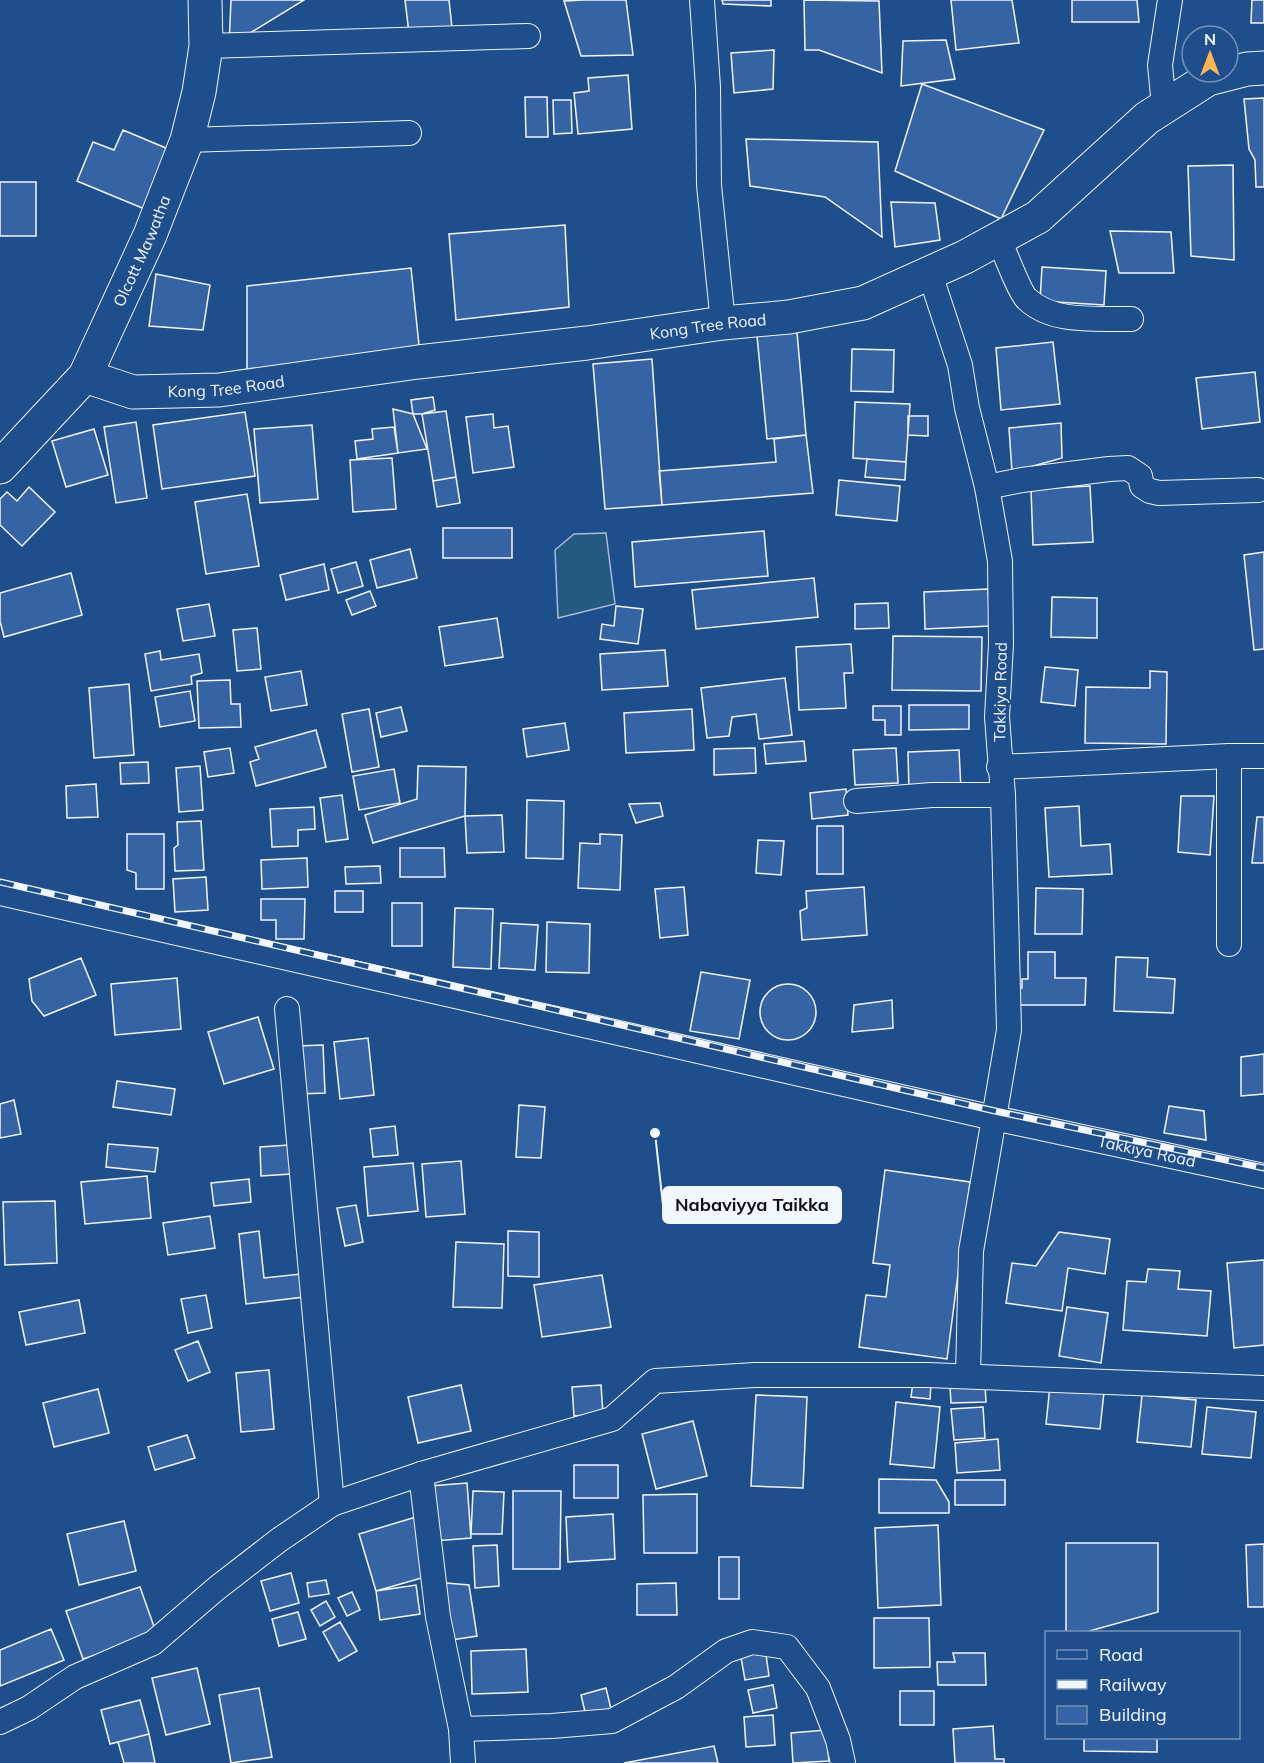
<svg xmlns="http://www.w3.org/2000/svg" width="1264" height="1763" font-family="Mulish,sans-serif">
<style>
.green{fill:#245a82;stroke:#a8bbd7;stroke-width:1.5}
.building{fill:#3563a3;stroke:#f2f6ff;stroke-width:1.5}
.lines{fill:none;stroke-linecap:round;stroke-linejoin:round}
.minor-casing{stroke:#f2f6ff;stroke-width:26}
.primary-casing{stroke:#f2f6ff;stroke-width:35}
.minor{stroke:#1f4e8c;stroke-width:24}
.primary{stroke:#1f4e8c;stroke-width:33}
.rail-casing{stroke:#f2f6ff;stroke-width:7}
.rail{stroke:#1f4e8c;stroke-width:4.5;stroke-dasharray:14;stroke-linecap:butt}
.labels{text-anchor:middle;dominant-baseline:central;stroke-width:4.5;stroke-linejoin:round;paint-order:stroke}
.street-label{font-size:16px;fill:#f2f6ff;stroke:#1f4e8c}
.leader{fill:none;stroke:#f2f6ff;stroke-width:2}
.callout-dot{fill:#f2f6ff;stroke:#1f4e8c;stroke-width:2}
.callout{fill:#f2f6ff;stroke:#f2f6ff;stroke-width:2}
.callout-label{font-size:18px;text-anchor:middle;font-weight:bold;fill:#111}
</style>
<rect width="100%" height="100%" fill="#1f4e8c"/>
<path class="green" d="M606,533L615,604L558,618L555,550L574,534Z"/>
<path class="building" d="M231,0H304L229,46Z
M405,0H449L452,28L409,33Z
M584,0H626L633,55L581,56L564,1Z
M722,0H771V6L723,4Z
M804,0L879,1L882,73L819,50H805Z
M951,0H1012L1019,43L956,50Z
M1072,0H1137L1139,22H1072Z
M1252,0H1264V23H1251Z
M946,40L955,79L901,86L903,41Z
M774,50L773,89L734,93L731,53Z
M628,75L632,129L578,134L574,93L589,91L588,78Z
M922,84L1044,130L1001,219L895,171Z
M525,97H547L548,137H526Z
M1264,98V187H1256L1255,160L1249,149L1244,99Z
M553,100H571L572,133L554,134Z
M123,130L173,151L147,210L77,181L93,142L114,150Z
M746,139L878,142L882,237L825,197L750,186Z
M1233,165L1234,260L1191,256L1188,166Z
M0,182H36V236H0Z
M891,202L935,203L940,240L895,247Z
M565,225L569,307L456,320L449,234Z
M1110,231L1171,232L1174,273H1119Z
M1042,267L1106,271L1104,305L1040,301Z
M411,268L420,355L247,376V286Z
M156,274L210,285L203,330L149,326Z
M797,332L806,435L767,439L757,336Z
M1053,342L1060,404L1001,410L996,348Z
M852,349L894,350L893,392L851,391Z
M652,359L662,505L605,509L593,364Z
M1255,372L1260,422L1202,429L1196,378Z
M433,397L435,410L422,414H413L411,400Z
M855,402L910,404L906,462L853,458Z
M393,409L413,414L427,449L398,453Z
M446,411L456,477L433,481L422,414Z
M245,412L255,476L162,489L153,425Z
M493,414L494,428L508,426L514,467L473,473L466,417Z
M908,416H928V436L908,435Z
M136,422L147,498L116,503L104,427Z
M1061,423L1062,458L1012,472L1009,428Z
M312,425L318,499L260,503L254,429Z
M394,427L398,453L357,459L355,441L373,439L372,429Z
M94,429L108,475L66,487L52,441Z
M806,435L813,493L662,505L659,471L776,462L774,439Z
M392,458L396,509L353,512L350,460Z
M867,459L906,462L905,480L865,477Z
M456,477L460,503L437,507L433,481Z
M839,480L900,486L897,521L836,515Z
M1090,486L1093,542L1033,545L1031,489Z
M29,487L55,512L22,546L0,525V499L7,492L17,501Z
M247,494L259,566L206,574L195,502Z
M443,528H512V558H443Z
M764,531L768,576L635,587L632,542Z
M410,549L417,578L377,588L370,560Z
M1264,552V649L1254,650L1244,555Z
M356,562L363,586L338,593L331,569Z
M324,564L329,590L286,600L280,575Z
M71,573L82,615L4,637L0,621V593Z
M814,578L818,617L696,629L692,590Z
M988,589L990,626L925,629L924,592Z
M370,591L376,606L352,615L346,600Z
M1052,597L1097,598V638L1051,637Z
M888,603L889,628L855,629V604Z
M209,604L215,636L183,641L177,609Z
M616,606L643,609L638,644L600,639L602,624L614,626Z
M497,618L503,657L445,666L439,627Z
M257,628L261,669L237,671L233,630Z
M893,636L982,637L981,691L892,690Z
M851,644L853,673H844L846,708L799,710L796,647Z
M665,650L668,686L602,690L600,654Z
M160,651L161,660L199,654L202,673L191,676L192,684L151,691L145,654Z
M1045,667L1078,670L1075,706L1041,702Z
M301,671L307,705L271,711L265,677Z
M1150,671L1167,672L1166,744L1085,743L1086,687L1150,688Z
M785,678L792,735L759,739L756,714L732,717L729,736L707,738L701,688Z
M230,680L231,704H240L241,727L199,728L197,681Z
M129,684L134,755L94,758L89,688Z
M190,691L195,721L160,727L155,697Z
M909,705H969V729L909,730Z
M873,706H901V735H885V720H873Z
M401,707L407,731L381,737L376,713Z
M369,709L379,767L352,772L342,714Z
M692,709L694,750L626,753L624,713Z
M565,723L569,750L527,757L523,729Z
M316,730L326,767L256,786L250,762L259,759L255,747Z
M804,741L806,761L766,764L764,744Z
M230,748L234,773L208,777L204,752Z
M755,748L756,773L714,775V749Z
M896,748L898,783L855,785L853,750Z
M959,750L961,790L909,792L908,752Z
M148,762L149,783L121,784L120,763Z
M200,766L203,810L179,812L176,768Z
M418,766L466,767L465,816L373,843L365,815L417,799Z
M394,769L400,803L359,810L353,776Z
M96,784L98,817L67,818L66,786Z
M846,789L848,815L812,819L810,793Z
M342,795L348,839L326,842L320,798Z
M1181,796H1214L1210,855L1178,852Z
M527,800L564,801L563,859L526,858Z
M660,803L663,816L636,823L629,804Z
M1079,806L1081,846L1110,844L1112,874L1049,877L1045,808Z
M314,807L315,829L298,830V846L272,847L270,809Z
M502,815L504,852L467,853L465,816Z
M1257,817H1264V863H1252Z
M201,821L204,870L175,871L174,848L178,845L177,822Z
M817,826H843V874H817Z
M127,834H164V889H136V873L127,870Z
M600,834L622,835L620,890L578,888L580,843L600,844Z
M758,840L784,841L781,875L756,873Z
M400,848H444L445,877H400Z
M307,858L308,887L262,889L261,860Z
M380,866L381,883L346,884L345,867Z
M206,877L208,910L175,912L173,879Z
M684,887L688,935L660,938L655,889Z
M864,887L867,935L802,940L800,911L807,908L806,891Z
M1036,888L1083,889L1082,934H1035Z
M335,891H363V912H335Z
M261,899H305L304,939H276V920H261Z
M392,903H422V946H392Z
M455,908L493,909L491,969L453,967Z
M547,922L590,924L589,973L546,972Z
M501,923L538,925L535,970L499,968Z
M1028,952H1055V978H1086L1085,1005H1017V988H1022V979H1028Z
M1116,957L1148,958L1147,977L1175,979L1173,1013L1114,1011Z
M81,958L96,995L44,1016L32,1001L29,979Z
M701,972L750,980L739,1039L690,1031Z
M177,978L181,1029L115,1035L111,984Z
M760 1012a28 28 0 1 1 56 0a28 28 0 1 1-56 0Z
M892,1000L893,1028L852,1032L854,1005Z
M258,1017L274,1069L224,1084L208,1032Z
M368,1038L374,1095L340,1099L334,1042Z
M323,1045L325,1093L300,1094L297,1046Z
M1264,1054V1094L1241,1096V1057Z
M117,1081L175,1089L171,1115L113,1107Z
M14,1100L21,1134L0,1138V1104Z
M519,1105L545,1107L541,1158L516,1157Z
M1169,1106L1204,1111L1206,1140L1164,1133Z
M395,1126L398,1155L373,1157L370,1129Z
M108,1144L158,1148L155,1172L106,1167Z
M289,1145L291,1174L261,1176L260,1147Z
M461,1161L465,1214L426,1217L422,1164Z
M413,1163L418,1211L368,1216L364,1167Z
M885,1170L970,1182L947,1359L859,1347L866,1295L886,1297L890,1265L873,1263Z
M147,1176L151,1218L85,1224L81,1182Z
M249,1179L251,1202L214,1206L211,1183Z
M55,1201L57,1263L5,1265L3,1202Z
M356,1205L363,1242L345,1246L337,1208Z
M210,1216L215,1248L168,1255L163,1223Z
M259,1231L264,1278L301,1274L304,1297L246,1304L239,1234Z
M508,1231L539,1232V1277L508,1276Z
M1059,1232L1110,1239L1105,1274L1068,1268L1062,1311L1006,1303L1012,1263L1036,1266Z
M456,1242L504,1244L502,1308L453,1307Z
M1264,1260V1345L1234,1348L1227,1263Z
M1148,1269L1180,1271L1178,1289L1211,1291L1207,1336L1123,1330L1127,1281L1146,1282Z
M602,1275L611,1327L542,1337L534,1285Z
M206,1295L212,1328L188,1333L181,1299Z
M79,1300L85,1333L26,1345L19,1312Z
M1067,1307L1108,1313L1101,1363L1059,1356Z
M198,1341L210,1372L188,1381L175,1350Z
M269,1370L274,1429L241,1432L236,1373Z
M913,1382L931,1384L930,1399L911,1397Z
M461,1385L471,1431L418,1443L408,1397Z
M601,1385L603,1414L574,1416L572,1387Z
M985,1385L986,1402L951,1403L950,1387Z
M1050,1386L1104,1392L1100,1429L1046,1424Z
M98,1389L109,1433L54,1447L43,1403Z
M756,1395L807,1397L803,1488L751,1486Z
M1142,1395L1196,1400L1191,1447L1137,1442Z
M896,1402L940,1407L934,1468L890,1464Z
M983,1407L985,1438L954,1440L951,1409Z
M1207,1407L1256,1412L1251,1458L1202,1454Z
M693,1421L707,1476L656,1489L642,1434Z
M187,1435L195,1458L155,1470L148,1447Z
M998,1439L1000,1470L957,1473L955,1443Z
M574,1465H618V1498H574Z
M879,1479L936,1480L949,1502V1513H879Z
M955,1480H1005V1505H955Z
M467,1483L471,1538L434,1541L430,1486Z
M473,1491L504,1492L502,1534H471Z
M513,1491H561L560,1569H513Z
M697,1494V1553H644L643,1495Z
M613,1514L615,1559L568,1562L566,1517Z
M416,1517L432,1575L376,1591L359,1534Z
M124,1521L136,1571L79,1585L67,1534Z
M938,1525L941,1605L878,1608L875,1528Z
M1066,1543H1158V1612L1086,1632H1066Z
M1264,1544V1607H1248L1246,1545Z
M497,1545L499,1586L475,1588L473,1546Z
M719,1557H739V1599H719Z
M291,1573L299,1603L270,1611L261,1581Z
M326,1580L329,1594L309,1597L307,1583Z
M435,1582L469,1585L477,1636L445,1641Z
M676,1583L677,1615H637V1584Z
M416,1585L420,1614L380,1620L376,1591Z
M140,1587L157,1635L83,1659L66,1611Z
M352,1592L360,1610L347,1616L338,1598Z
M326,1601L335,1617L320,1626L311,1610Z
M298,1612L306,1639L279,1646L272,1619Z
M874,1618H929L930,1667L874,1668Z
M340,1622L357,1651L339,1661L323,1632Z
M51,1629L64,1660L0,1686V1650Z
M765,1648L769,1676L745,1680L740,1652Z
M526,1649L528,1692L472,1694L471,1651Z
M953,1653H985L986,1685H938L937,1662H955Z
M197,1668L210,1724L166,1735L152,1678Z
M773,1685L777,1708L753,1713L748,1690Z
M259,1688L272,1757L231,1763L219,1695Z
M606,1688L612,1713L587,1720L581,1695Z
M900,1691H934V1725H900Z
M140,1700L149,1734L110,1744L101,1710Z
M773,1715L775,1745L746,1747L744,1717Z
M993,1726L995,1759H1004V1763H955L953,1729Z
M826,1730L829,1761L793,1763L791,1733Z
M149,1734L155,1763H124L118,1742Z
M1084,1738H1157V1752L1084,1751Z
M714,1746L718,1763H624Z"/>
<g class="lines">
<g class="minor-casing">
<g id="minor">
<path d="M702,0L708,87L709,185L723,323"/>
<path d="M206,46L528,36"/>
<path d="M1164,106L1160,65L1170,0"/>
<path d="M187,140L409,133"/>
<path d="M999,239C1004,251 1020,293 1027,299C1053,324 1098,318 1131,319"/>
<path id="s1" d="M930,274L960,365L967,408L987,487L1000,561L1001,644L997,717L1003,795L1009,1030L994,1118L1264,1176"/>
<path d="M987,487L1022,480L1109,469L1128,468L1140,476L1142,486L1150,491L1159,493L1258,490"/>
<path d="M1229,756V944"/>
<path d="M999,767L1229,756H1264"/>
<path d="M856,801L932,795H1003"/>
<path d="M0,893L994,1118L971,1251L968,1376"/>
<path d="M287,1009L332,1504"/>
<path d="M421,1474L438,1617L461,1729L463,1763"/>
<path d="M0,1722L29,1708L75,1677L153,1643L217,1588L279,1540L332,1504L421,1474L612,1419L655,1381L755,1375H928L1264,1388"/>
<path d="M461,1729L552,1726L612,1721L676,1687L726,1651L752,1642L787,1647L818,1688L838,1740L843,1763"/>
</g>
</g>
<g class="primary-casing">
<g id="primary">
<path id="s2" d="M85,376L133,392L219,390L418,362L587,343L723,323L789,317L863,303L965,257L1038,217L1147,118L1208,79L1247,69L1264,68"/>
<path id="s3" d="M0,467L85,376L150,235L187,140L199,92L206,46L205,0"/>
</g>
</g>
<use href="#minor" class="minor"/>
<use href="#primary" class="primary"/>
<g class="rail-casing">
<path id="rail" d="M0,882L995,1111L1264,1168"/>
</g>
<use href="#rail" class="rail"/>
</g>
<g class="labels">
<g class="street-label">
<text stroke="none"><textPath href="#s3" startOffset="262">Olcott Mawatha</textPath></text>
<text stroke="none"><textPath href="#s2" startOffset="630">Kong Tree Road</textPath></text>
<text stroke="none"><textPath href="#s2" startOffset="144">Kong Tree Road</textPath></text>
<text transform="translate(1000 692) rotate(-89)">Takkiya Road</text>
<text stroke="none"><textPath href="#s1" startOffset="1011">Takkiya Road</textPath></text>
</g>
</g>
<path class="leader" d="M655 1133L663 1205"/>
<circle class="callout-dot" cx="655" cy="1133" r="6"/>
<rect class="callout" x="663" y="1187" width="178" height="36" rx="6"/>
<g class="callout-label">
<text x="752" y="1211">Nabaviyya Taikka</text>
</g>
<rect x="1045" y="1631" width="195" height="108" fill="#1f4e8c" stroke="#7391ba" stroke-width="1.5"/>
<rect x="1057" y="1650" width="30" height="9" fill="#1f4e8c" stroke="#7391ba" stroke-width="1.5"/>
<text x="1099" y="1661" font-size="18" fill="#f2f6ff">Road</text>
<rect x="1057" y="1680" width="30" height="9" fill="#f2f6ff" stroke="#7391ba" stroke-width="1.5"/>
<text x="1099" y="1691" font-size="18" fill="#f2f6ff">Railway</text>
<rect x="1057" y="1706" width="30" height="18" fill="#3563a3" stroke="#7391ba" stroke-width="1.5"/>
<text x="1099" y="1721" font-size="18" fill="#f2f6ff">Building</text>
<g transform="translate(1210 54)"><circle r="28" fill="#1f4e8c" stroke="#7391ba" stroke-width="1.5"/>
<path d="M0-4.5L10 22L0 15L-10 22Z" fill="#ffb74d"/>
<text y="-9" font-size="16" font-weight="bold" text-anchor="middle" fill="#f2f6ff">N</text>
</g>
</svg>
